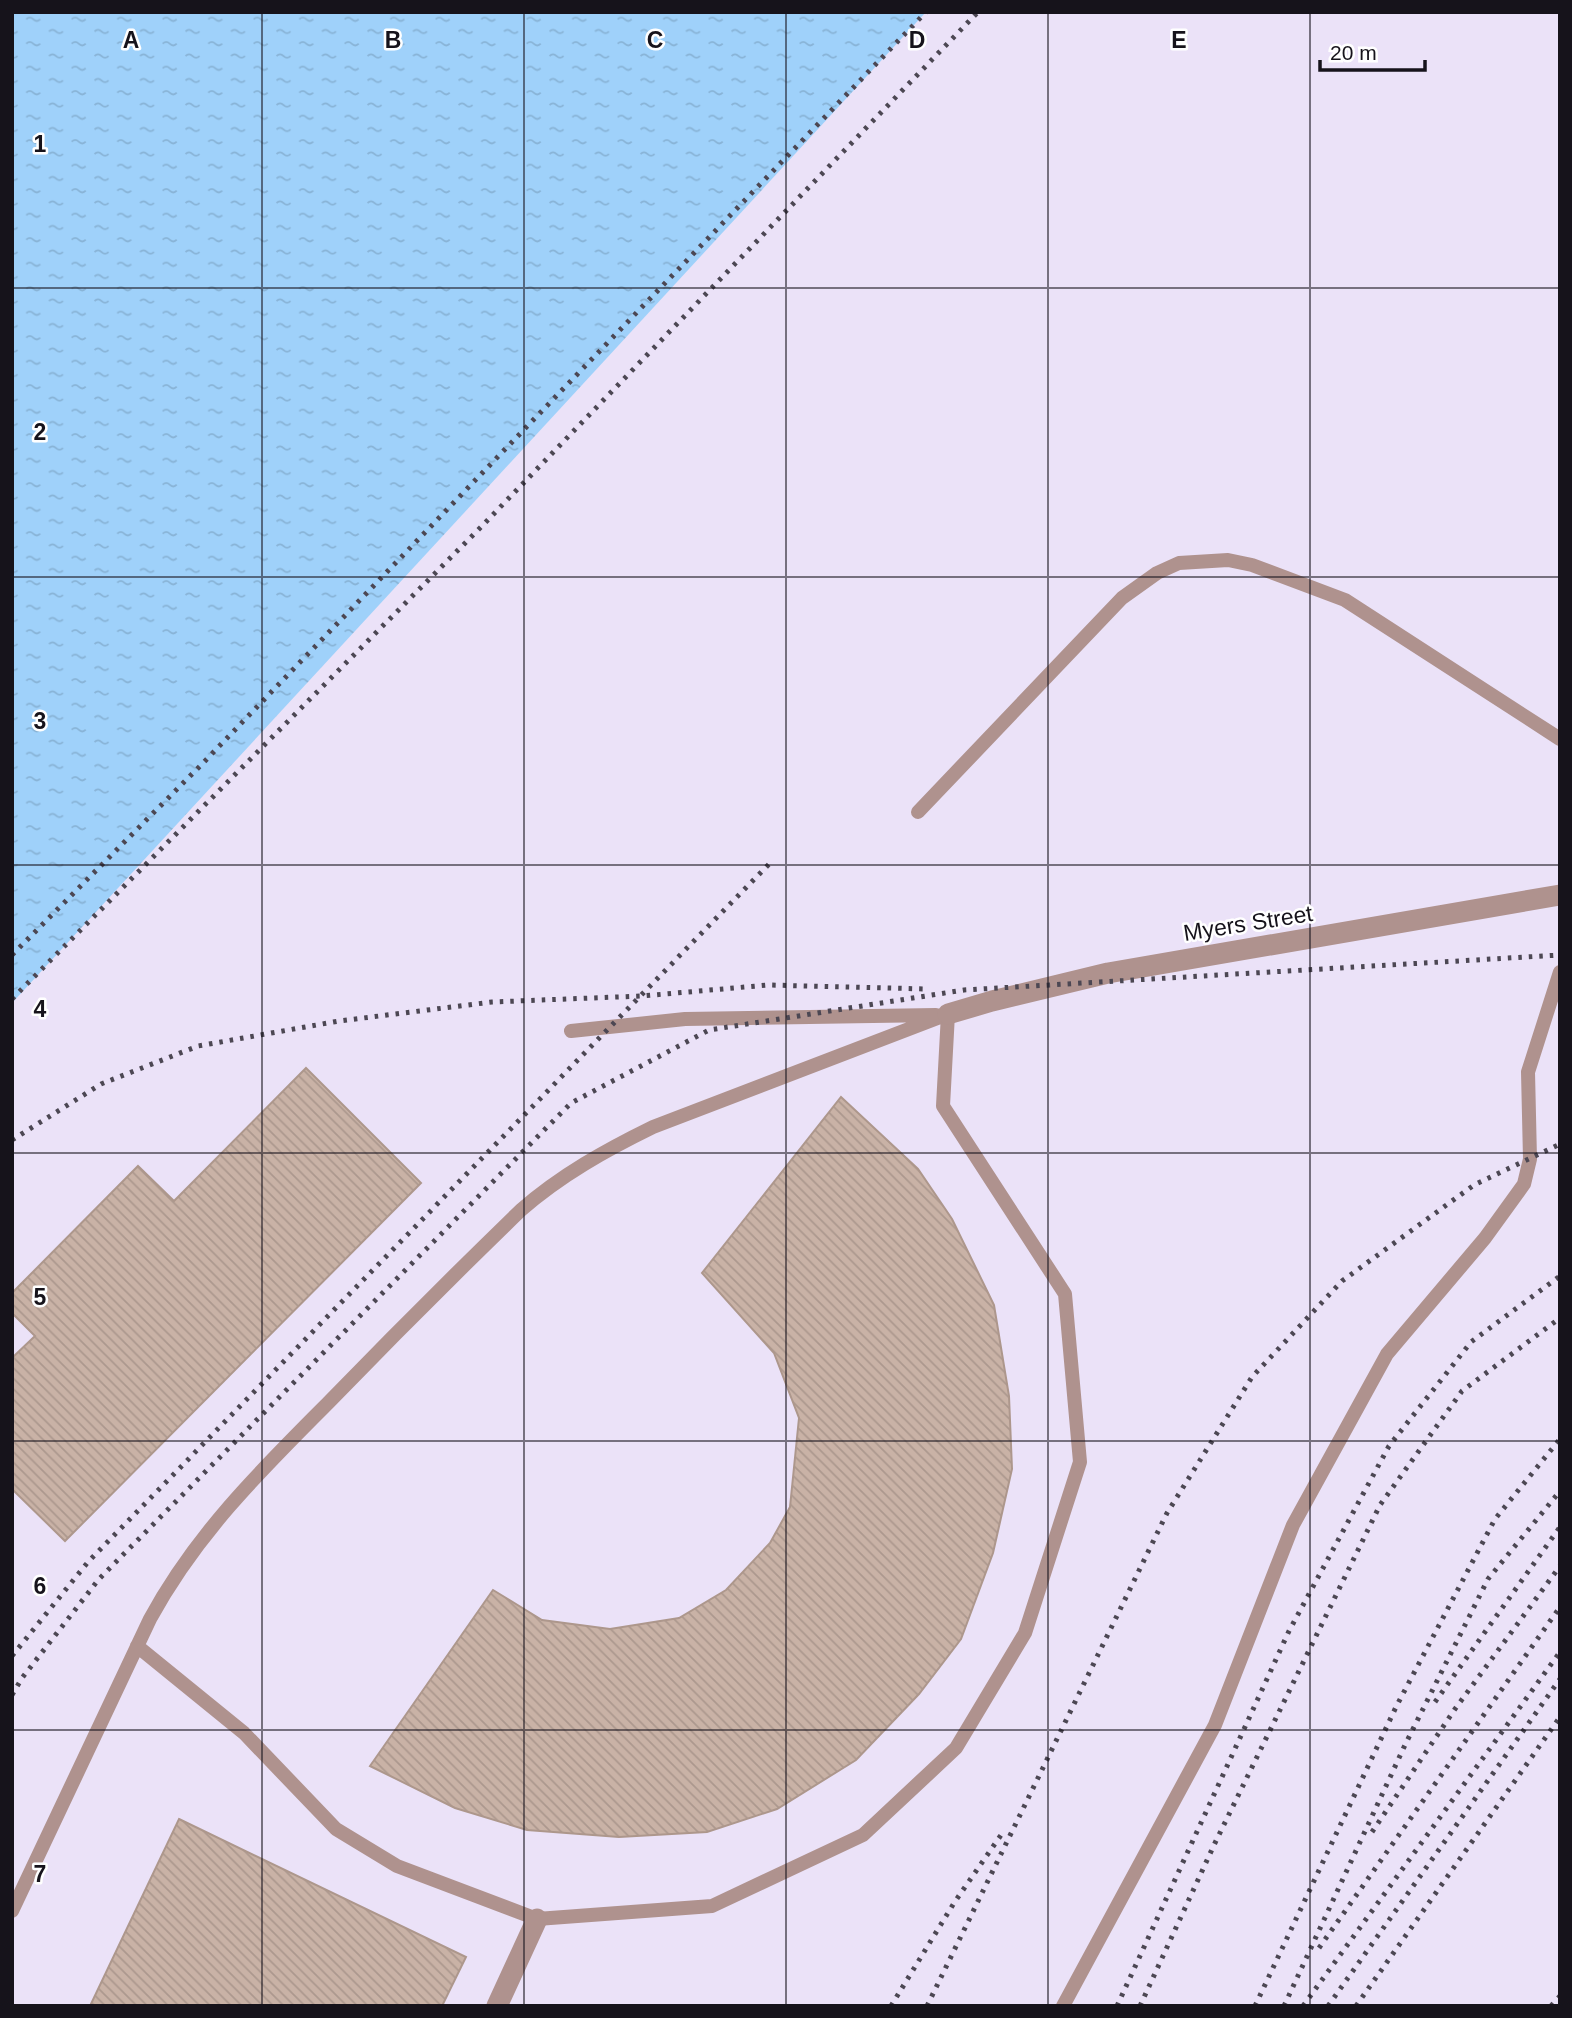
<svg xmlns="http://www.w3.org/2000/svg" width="1572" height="2018" font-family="Helvetica,sans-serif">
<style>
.water{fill:url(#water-ripples)}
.building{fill:url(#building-back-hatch);stroke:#ad978c;stroke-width:2}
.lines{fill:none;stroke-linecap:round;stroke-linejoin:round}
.lane{stroke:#af928e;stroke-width:14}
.street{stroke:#af928e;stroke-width:21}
.rail{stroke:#4c4753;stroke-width:5;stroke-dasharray:3.5 7;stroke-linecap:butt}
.grid{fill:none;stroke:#16131b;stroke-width:2;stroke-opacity:0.55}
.labels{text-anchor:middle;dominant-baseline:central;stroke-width:5;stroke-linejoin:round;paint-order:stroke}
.street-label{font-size:23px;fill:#16131b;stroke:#fff}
.grid-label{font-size:23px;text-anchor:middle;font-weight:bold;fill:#16131b;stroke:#fff;stroke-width:5;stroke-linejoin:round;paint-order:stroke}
</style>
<defs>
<pattern id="water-ripples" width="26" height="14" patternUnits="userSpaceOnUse" patternTransform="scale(1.75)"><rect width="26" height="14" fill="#9fd1fa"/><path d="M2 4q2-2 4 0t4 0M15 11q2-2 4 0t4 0" fill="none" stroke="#88b3d6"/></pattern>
<pattern id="building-back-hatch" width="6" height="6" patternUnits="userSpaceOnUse" patternTransform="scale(1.75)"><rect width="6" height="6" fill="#c9b2a6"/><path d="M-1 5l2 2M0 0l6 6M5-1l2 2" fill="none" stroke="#ac988e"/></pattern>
</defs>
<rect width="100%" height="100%" fill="#ebe2f8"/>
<path class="water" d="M12,12H926L12,1003Z"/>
<path class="building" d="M306,1068L421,1183L65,1541L12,1489V1358L35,1336L12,1313V1293L138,1166L174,1201Z
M841,1097L918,1169L952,1219L994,1305L1009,1396L1012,1469L993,1553L961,1639L919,1694L856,1760L777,1809L707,1832L619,1837L527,1830L455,1808L370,1766L493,1590L542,1620L610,1629L679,1618L726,1590L770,1543L790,1507L799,1418L774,1353L702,1273Z
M179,1819L466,1957L442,2006H90Z"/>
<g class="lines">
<path class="lane" d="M918,812L1122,598L1157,573L1179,563L1228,560L1252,565L1345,600L1560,739
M571,1031L685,1019L936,1015
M137,1646L244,1733L336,1829L397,1866L537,1919L712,1906L863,1835L956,1748L1025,1633L1080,1462L1065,1294L943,1106L948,1014
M12,1911L150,1619C196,1534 261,1470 329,1402C392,1337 456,1273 521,1210C561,1175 606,1150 653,1127L948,1014
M1063,2006L1215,1725L1293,1525L1387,1354L1485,1238L1524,1184L1530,1159L1528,1072L1560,972"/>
<path class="street" d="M948,1014L992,1001L1108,973L1560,895
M497,2006L537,1919"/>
<path class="rail" d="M12,955L203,763L926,12
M12,999L481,527L978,12
M12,1140L101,1084L198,1046L339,1021L492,1002L642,996L768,985L927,989
M12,1656L88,1562L772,861
M12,1695L22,1678L99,1579L571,1103L709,1030L964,990L1560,955
M1435,1702L1560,1527
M1372,1832L1455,1709L1560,1566
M1319,1948L1560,1607
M891,2006L954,1903L1001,1835
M927,2006L1167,1513L1252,1377L1342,1281L1474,1185L1560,1144
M1117,2006L1289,1631L1389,1446L1471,1342L1560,1276
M1140,2006L1214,1845L1380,1505L1462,1391L1560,1318
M1255,2006L1396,1707L1495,1519L1560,1439
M1284,2006L1405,1745L1488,1579L1560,1491
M1303,2006L1560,1652
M1328,2006L1560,1679
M1356,2006L1560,1717
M1551,2006L1560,1996"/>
</g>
<path class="grid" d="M262,12V2006M524,12V2006M786,12V2006M1048,12V2006M1310,12V2006M12,288H1560M12,577H1560M12,865H1560M12,1153H1560M12,1441H1560M12,1730H1560"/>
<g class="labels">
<g class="street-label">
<text transform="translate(1248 923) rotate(-9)">Myers Street</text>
</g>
</g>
<g class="grid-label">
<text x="131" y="48">A</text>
<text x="393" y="48">B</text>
<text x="655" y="48">C</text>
<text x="917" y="48">D</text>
<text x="1179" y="48">E</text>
<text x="40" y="152">1</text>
<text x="40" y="440">2</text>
<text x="40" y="729">3</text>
<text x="40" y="1017">4</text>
<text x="40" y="1305">5</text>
<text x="40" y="1594">6</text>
<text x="40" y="1882">7</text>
</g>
<rect width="1572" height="2018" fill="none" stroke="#16131b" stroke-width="28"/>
<path d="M1320 60v10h105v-10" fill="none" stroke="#16131b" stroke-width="3.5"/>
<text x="1330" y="60" font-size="21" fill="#16131b" stroke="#ffffff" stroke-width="5" paint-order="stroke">20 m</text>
</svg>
